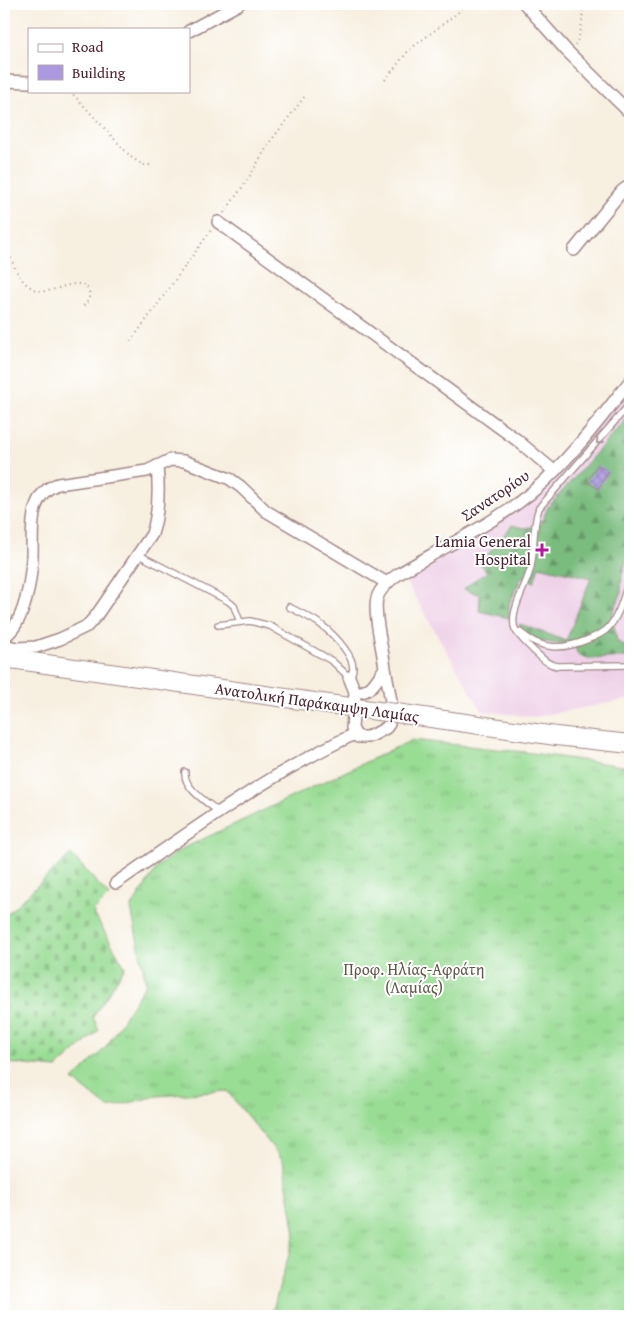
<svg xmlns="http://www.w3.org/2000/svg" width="634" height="1320" font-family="'Gentium Book Plus',serif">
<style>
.built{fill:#eed0e7}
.grass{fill:url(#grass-tufts);stroke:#727e60}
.forest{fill:url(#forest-firs);stroke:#626e54}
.cemetery{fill:url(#cemetery-stones);stroke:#727e60}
.building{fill:url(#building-cross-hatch)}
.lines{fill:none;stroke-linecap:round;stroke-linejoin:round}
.lane-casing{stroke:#a08786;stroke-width:8}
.street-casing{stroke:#a08786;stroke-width:14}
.primary-casing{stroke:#a08786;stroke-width:20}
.path{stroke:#a08786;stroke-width:2;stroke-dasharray:1 4;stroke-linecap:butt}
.lane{stroke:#fff;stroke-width:5.5}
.street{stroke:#fff;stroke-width:11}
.primary{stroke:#fff;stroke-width:18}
.primary-bridge-casing{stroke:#a08786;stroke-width:20;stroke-linecap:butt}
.primary-bridge{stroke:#fff;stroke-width:18}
.oneway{stroke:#ae9aa0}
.poi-dot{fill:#b5179e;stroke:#fff;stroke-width:2}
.labels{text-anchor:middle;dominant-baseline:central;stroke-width:4;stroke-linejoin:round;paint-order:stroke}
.street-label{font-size:16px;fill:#4a1f2b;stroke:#fff}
.poi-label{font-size:16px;fill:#4a1f2b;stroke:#fff;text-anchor:end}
.park-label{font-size:16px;fill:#62584a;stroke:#fff}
</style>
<defs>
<pattern id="grass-tufts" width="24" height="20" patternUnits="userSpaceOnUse" patternTransform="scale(1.25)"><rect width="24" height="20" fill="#99dc94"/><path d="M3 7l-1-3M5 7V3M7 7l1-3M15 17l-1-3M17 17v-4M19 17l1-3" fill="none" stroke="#85bc80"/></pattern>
<pattern id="forest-firs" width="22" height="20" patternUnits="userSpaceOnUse" patternTransform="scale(1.25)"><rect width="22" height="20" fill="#7abc7e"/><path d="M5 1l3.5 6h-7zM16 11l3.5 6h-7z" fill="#669867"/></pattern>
<pattern id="cemetery-stones" width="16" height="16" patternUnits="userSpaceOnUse" patternTransform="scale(1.25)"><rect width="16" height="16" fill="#99dc94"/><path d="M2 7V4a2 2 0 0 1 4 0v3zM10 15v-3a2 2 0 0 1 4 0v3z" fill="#85bc80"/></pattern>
<pattern id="building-cross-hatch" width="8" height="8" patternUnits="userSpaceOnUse" patternTransform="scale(1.25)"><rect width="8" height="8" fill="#ab99df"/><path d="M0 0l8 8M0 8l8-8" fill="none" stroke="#8d7cb5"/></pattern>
</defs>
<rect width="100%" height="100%" fill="#fff"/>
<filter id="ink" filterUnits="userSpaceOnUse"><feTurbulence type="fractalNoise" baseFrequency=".02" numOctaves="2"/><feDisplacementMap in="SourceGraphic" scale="10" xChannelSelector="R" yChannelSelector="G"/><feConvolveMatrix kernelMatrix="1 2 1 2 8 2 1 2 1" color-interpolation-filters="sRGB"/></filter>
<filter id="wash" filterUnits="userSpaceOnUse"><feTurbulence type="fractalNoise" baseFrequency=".0096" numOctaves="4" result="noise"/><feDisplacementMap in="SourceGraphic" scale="20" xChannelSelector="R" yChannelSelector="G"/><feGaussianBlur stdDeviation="1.12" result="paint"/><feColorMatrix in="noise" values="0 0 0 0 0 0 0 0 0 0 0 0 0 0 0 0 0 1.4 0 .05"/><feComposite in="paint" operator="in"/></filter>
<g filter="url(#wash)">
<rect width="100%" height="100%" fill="#f7efe0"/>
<path class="built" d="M630,388V699L534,717L482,711L405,580L502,520Z"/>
<path class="grass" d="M412,740L524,752L630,767V1316H271L295,1234L283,1160L227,1091L157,1096L108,1108L73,1080L106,1047L146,983L131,908L158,866L182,849Z"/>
<path class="forest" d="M630,415V551L622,574L621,594L612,615L617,641L629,649L626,657L590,659L578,655L573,642C555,645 533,643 519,629L520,624L566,641L591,578L539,566L534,582L522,577L509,604V618L479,611L480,595L464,589L473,581L487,572L480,564L512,525L523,528L540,526L548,507Z"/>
<path class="cemetery" d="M71,854L109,896L93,912L125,967L93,1017L99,1030L57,1068L7,1063L4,1055V917Z"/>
<g id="blocks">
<path class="building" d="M598,465L609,472L598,489L587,481Z"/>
</g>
</g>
<g filter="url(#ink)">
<use href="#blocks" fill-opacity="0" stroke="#a08786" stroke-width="1"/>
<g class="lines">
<g class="lane-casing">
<path id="lane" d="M630,404L539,508C532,527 535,547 531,566C528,584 508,612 515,629C519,637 527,644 533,650C541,657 547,665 558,666L630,665
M143,557L228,601L234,606L240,622
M218,625L250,621L270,626L332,661L349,677C364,663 331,632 320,624C310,617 299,612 289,607
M520,632C542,651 563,650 589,639C594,637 601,634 606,630C620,617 624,594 630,577
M185,772C183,788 208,803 219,812"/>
</g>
<g class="street-casing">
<path id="street" d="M525,4L566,50L630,113
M189,31L239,4
M4,81L29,82
M218,222L517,440L554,471
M574,250L622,191L626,188L630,189
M4,637C25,623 31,581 32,557C33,531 27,494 58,484L147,471L170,460L184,461L230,479L241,487L266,511L387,583
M4,645L17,648L36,647L60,639L87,626L96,616L152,534C159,513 159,488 157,466
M349,677L355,692L352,728L355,734
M355,692C371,694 377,679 385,668C383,651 373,613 377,598C380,588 389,581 397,575C441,548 490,526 531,493C568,462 600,419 630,381
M116,883C193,830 270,773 355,734L358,737H367L373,735L386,728L389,724L391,701L385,668"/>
</g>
<g class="primary-casing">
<path id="primary" d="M4,658L378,711
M396,713L556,736L630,744"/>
</g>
<path class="path" d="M575,45C582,34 583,16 583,4
M385,80L409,50L469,4
M70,91L131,157L143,165H151
M224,213L248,179L270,142L305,96
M4,239C10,254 15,277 29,286C45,299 59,284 77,284C92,283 93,300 82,307
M131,341L212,229"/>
<use href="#lane" class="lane"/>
<use href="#street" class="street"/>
<use href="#primary" class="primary"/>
<g class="primary-bridge-casing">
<path id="primary-bridge" d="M378,711L396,713"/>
</g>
<use href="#primary-bridge" class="primary-bridge"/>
</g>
<defs><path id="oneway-chevron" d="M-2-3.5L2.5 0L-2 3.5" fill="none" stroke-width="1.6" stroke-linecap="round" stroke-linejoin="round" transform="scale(1.25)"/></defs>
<use class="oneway" href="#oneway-chevron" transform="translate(599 441) rotate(131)"/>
</g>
<path class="poi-dot" d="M539.5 542.5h5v5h5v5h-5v5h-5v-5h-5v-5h5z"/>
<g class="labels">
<g class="street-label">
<text transform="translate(495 495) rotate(-34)">Σανατορίου</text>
<text transform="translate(317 702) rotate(8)">Ανατολική Παράκαμψη Λαμίας</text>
</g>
<g class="poi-label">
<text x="531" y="541">Lamia General<tspan x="531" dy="18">Hospital</tspan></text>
</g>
<g class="park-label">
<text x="414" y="969">Προφ. Ηλίας-Αφράτη<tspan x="414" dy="18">(Λαμίας)</tspan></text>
</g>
</g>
<rect width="634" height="1320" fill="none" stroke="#fff" stroke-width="20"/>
<rect x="28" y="28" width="162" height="65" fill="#ffffff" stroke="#b7a5aa"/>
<rect x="38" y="44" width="25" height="8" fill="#ffffff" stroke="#b7a5aa"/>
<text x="72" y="52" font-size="15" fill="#4a1f2b">Road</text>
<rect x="38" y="65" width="25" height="15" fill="#ab99df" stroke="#b7a5aa"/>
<text x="72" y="78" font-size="15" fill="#4a1f2b">Building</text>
</svg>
